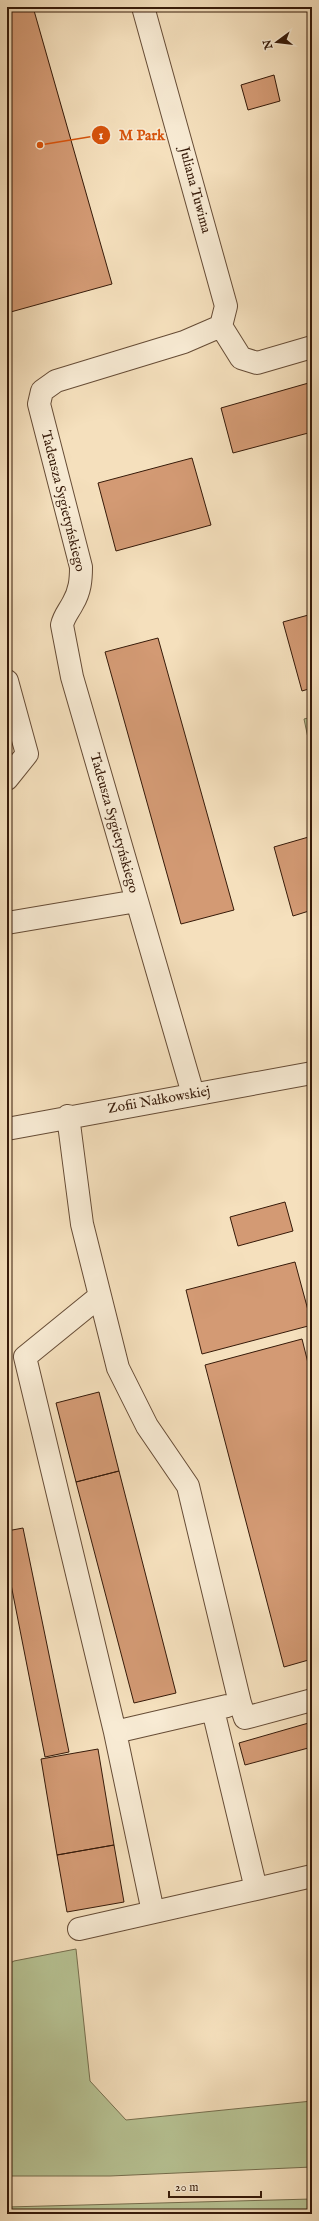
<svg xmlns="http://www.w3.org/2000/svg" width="319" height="2221" font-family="'IM FELL English',serif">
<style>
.green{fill:#b7c394;stroke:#766e4e}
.building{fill:#d39a74;stroke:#361a09}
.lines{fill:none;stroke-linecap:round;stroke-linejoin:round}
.minor-casing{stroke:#664c36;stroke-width:24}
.minor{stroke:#f8ebd4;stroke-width:22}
.labels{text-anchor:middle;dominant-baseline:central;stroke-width:3;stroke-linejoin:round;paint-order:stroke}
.street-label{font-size:14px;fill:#361a09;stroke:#f8ebd4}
.leader{fill:none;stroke:#d6530c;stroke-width:1.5}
.callout-dot{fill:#d6530c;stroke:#f8ebd4;stroke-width:1.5}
.mark-label{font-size:12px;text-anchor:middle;font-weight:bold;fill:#fff}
.callout-label{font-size:15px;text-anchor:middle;font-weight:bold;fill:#d6530c;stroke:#f8ebd4;stroke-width:3;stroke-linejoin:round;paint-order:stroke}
</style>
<rect width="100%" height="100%" fill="#f5e0bd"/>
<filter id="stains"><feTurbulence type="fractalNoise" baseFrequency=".005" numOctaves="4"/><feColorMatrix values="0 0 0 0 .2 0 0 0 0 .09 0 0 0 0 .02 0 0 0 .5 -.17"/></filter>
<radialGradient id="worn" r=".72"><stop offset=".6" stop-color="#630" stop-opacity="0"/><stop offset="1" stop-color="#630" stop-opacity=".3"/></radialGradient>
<path class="green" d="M312,717V757L304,719Z
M76,1949L90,2081L126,2120L312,2101V2167L110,2176H7V1965L14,1961Z
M312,2199V2214H7V2207Z"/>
<path class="building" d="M7,7H33L112,284L7,313Z
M274,75L280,101L248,110L241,85Z
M312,382V432L233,453L221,408Z
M192,458L211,525L116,551L98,483Z
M312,614V688L302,691L283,622Z
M158,638L234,910L181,924L105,652Z
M312,836V910L293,916L274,847Z
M285,1202L293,1231L238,1246L230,1217Z
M295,1262L312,1325L202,1354L186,1290Z
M302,1339L312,1379V1659L284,1667L205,1365Z
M99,1392L119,1471L76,1482L56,1403Z
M119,1471L176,1693L134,1703L76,1482Z
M23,1528L69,1752L45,1757L7,1564V1531Z
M312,1722V1747L245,1765L239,1743Z
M98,1749L114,1845L57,1855L41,1759Z
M114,1845L124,1902L67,1912L57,1855Z"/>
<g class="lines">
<g class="minor-casing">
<path id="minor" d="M143,7L226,306L221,326
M7,681L27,754L7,779
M7,923L137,901
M193,1094L72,677L62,625C64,616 69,611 73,603C80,591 81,580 81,567L39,404L42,391L56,381L184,342L221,326L241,358L257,363L312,347
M68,1116L82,1224L118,1368L147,1426L188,1486L240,1703L245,1718L312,1700
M7,1129L312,1073
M100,1296L25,1357L115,1732L153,1912
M213,1710L256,1889L312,1876
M115,1732L227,1706
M79,1929L256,1889"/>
</g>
<use href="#minor" class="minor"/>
</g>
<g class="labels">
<g class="street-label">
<text transform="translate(195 190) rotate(75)">Juliana Tuwima</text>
<text transform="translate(63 501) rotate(76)">Tadeusza Sygietyńskiego</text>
<text transform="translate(114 823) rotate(74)">Tadeusza Sygietyńskiego</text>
<text transform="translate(159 1100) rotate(-10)">Zofii Nałkowskiej</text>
</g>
</g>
<path class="leader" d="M40 145L101 135"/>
<g class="callout-dot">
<circle cx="40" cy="145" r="4"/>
<circle cx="101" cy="135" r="10"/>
</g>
<g class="mark-label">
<text x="101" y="139">1</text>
</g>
<g class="callout-label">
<text x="142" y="140">M Park</text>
</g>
<rect width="319" height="2221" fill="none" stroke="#f5e0bd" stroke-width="24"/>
<rect x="8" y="8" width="303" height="2205" fill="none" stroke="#361a09" stroke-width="2"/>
<rect x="12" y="12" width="295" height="2197" fill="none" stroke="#361a09"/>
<g transform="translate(277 42) rotate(255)" stroke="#f8ebd4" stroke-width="3" paint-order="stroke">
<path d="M0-3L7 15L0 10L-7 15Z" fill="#361a09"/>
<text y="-6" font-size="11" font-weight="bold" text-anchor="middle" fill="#361a09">N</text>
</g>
<path d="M169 2191v6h92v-6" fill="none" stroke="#361a09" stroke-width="2"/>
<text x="175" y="2191" font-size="12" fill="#361a09" stroke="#f8ebd4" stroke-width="3" paint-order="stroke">20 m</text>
<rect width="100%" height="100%" filter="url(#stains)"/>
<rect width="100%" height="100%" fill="url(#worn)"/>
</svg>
